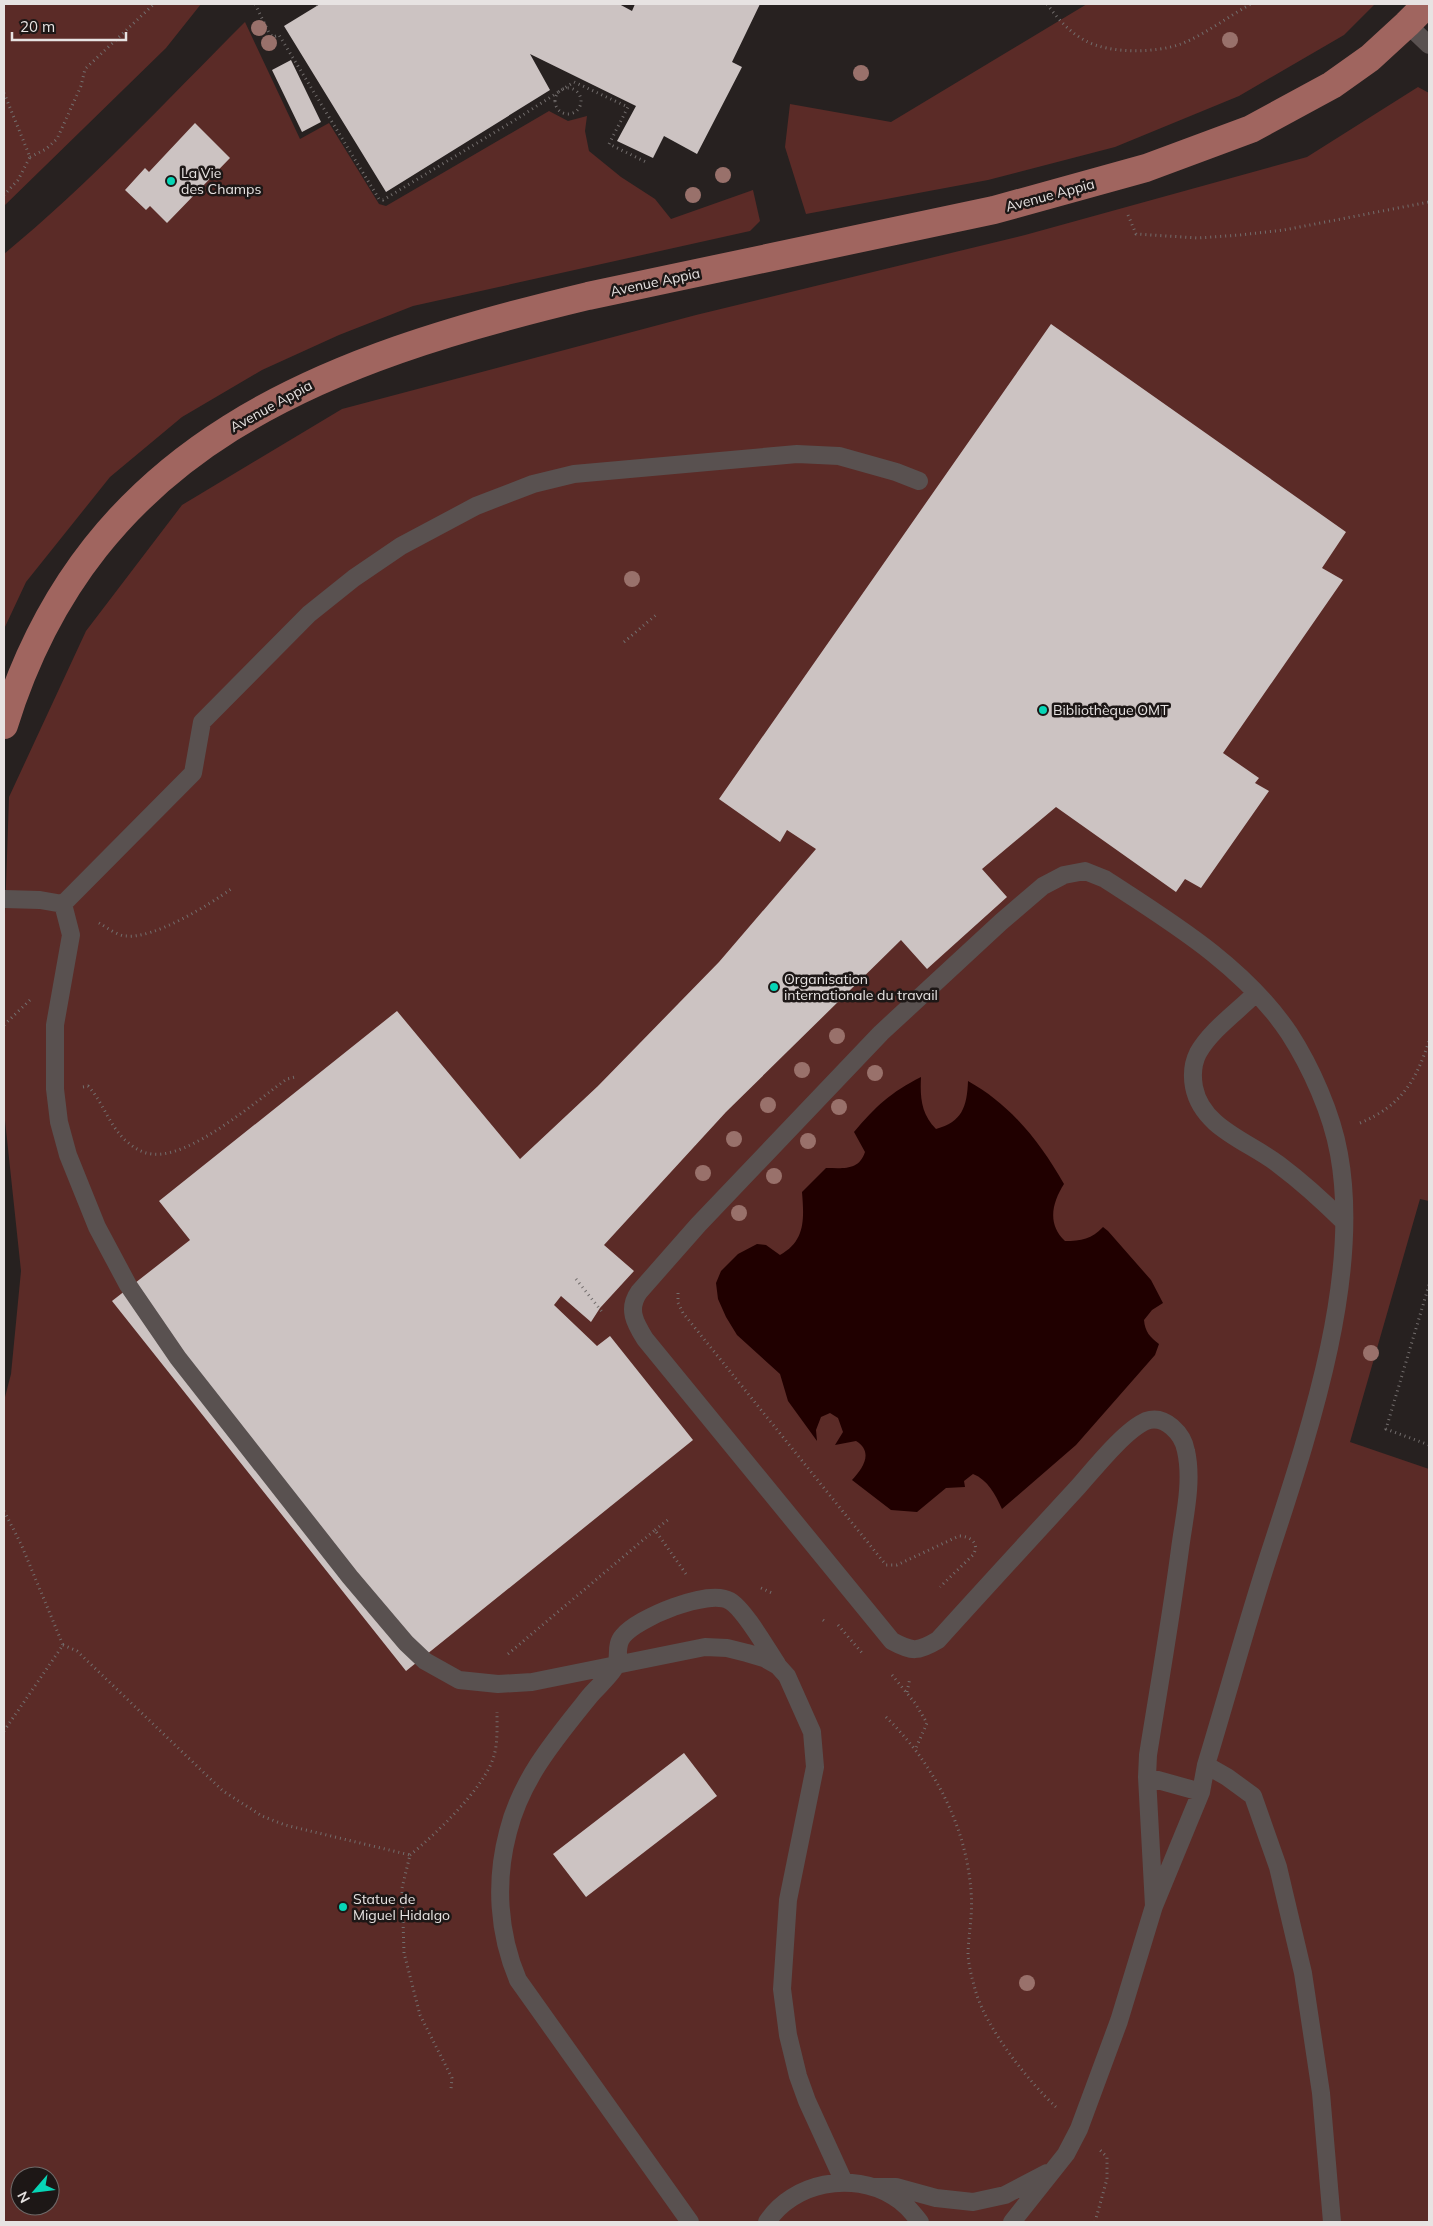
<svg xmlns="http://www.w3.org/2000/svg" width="1433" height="2226" font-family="Mulish,sans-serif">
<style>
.green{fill:#5b2b27;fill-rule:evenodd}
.water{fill:#200000}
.building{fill:#ccc3c2}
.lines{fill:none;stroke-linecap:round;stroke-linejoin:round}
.path{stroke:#736e6d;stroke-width:3;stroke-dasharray:1 4;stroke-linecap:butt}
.service{stroke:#595150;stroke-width:18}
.primary{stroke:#a0655f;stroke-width:28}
.tree{fill:#99716b}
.poi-dot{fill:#07d5b6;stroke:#1d1716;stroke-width:2}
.labels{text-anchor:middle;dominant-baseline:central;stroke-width:5;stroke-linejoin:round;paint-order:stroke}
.poi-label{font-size:14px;fill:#e7e3e2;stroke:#1d1716;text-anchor:start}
.street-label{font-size:14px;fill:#e7e3e2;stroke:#1d1716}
</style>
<rect width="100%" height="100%" fill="#272120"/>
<path class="green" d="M4,4H201L166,48L4,206Z
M1087,4H1375L1344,35L1239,96L1115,147L988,180L806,214L785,147L790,104L891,122Z
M245,22L300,139L329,123L379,204L386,206L549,111L568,121L587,116L585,131L589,151L621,177L655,199L671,219L753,190L760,221L750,231L413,306L339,335L262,370L182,417L110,477L26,582L4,629V254C90,183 166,101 245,22Z
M1418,87L1429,93V1201L1420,1199L1350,1442L1429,1469V2222H4V1401L11,1374L21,1271L4,1111V944L9,797L86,631L182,505L342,409L696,315L1025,235L1307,157ZM20,2176H50V2206H20Z"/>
<path class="water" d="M921,1077C920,1097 921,1114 936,1129C962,1122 967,1107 968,1081C1011,1105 1040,1142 1064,1184C1052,1203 1047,1224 1065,1241C1081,1241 1092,1239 1103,1227L1108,1231L1151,1280L1163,1303L1152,1310L1144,1320C1145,1332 1150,1337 1159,1344L1155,1355L1076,1445L1002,1509C995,1494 988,1480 973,1474L964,1481L965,1487L946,1488L917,1512L891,1510L852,1480C863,1468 874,1452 856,1441L835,1445L843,1432L838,1418L830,1413L821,1417L816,1430L817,1441L788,1401L780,1374L737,1335L726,1317L718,1299L716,1283L721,1271L738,1254L757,1244L766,1245L780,1255C806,1241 804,1218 802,1192L826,1168C843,1168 859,1171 865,1152L854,1132C875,1107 891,1092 921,1077Z"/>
<path class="building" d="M320,4H619L632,11L635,4H760L732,62L742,67L697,154L664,136L653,158L617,141L636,106L530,54L550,90L386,192L284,26Z
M291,60L321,122L302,132L272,70Z
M195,123L230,158L167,223L150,206L146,210L125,190L145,168L149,172Z
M1051,324L1346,532L1322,568L1343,580L1223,753L1259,778L1255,783L1269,791L1201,888L1185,879L1176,892L1056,807L982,869L1007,897L927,969L901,940L726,1112L604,1245L634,1271L600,1308L591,1322L561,1296L554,1305L597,1346L610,1336L693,1440L406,1671L112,1301L190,1240L159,1201L397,1011L520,1159L598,1086L719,962L816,849L787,830L780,842L719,799Z
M684,1753L717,1796L586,1897L553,1854Z"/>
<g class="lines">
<path class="path" d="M255,4L269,33L273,37L279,35L379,199L383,200L515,120L574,82L628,107L609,144L648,163
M317,4L318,5
M1047,4C1057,18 1070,33 1086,41C1110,54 1156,53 1181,44C1204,35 1229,16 1251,4
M555 101a13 13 0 1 1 26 0a13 13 0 1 1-26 0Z
M4,93L30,157L18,180L4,195
M30,157L46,149L57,139L81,86L85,69L154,4
M1128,215L1136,234L1198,238L1240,235L1284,230L1429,202
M624,642L656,615
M99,923C106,927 118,936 126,936C154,939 209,905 231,889
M4,1025L30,1000
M83,1087L88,1086C103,1102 109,1125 125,1140C133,1147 141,1153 152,1154C190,1159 256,1101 287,1079L295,1077
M1360,1123C1401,1106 1416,1081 1429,1041
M576,1279L603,1313
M1429,1285L1386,1429L1429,1445
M678,1293V1303L683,1313L886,1565H897L959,1536C971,1536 980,1544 973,1555L940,1587
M4,1511L21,1544L63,1645L4,1731
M655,1530L669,1519
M761,1588L772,1593
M823,1620L827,1623
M838,1625L863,1654
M63,1645L77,1651L223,1791L262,1816L285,1825L410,1855L402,1888L404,1953L420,2015L452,2078L451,2089
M508,1654L655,1530L686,1574
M892,1675L915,1703L927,1723L916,1748
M907,1692L910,1678
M886,1717C933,1763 966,1825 971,1891C973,1912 969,1931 968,1952C968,1964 972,1978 975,1989C985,2027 1028,2081 1056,2107
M410,1855C436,1834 482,1790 493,1759C498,1745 497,1727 497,1712
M1095,2222L1107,2179V2157L1100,2150"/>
<path class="service" d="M1407,24L1429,45
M4,899L40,900L63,904
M63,904L71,935L55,1025V1089L59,1122L68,1155L97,1227L128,1285L178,1358L350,1577L406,1643L425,1661L459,1680L498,1684L532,1682L705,1647L727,1648L747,1653L764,1658L778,1666L787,1676L812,1732L815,1767L788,1900L782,1989L788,2035L798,2076L807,2101L844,2182
M63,904L193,773L202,722L309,614L354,578L401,546L476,506L533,484L574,474L797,454L839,456L896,472L919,481
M1256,993C1237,1012 1211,1030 1198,1053C1193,1063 1192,1076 1194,1087C1202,1128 1248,1141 1278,1164C1302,1182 1323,1201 1344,1222
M1206,1765L1227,1777L1253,1796L1278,1867L1303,1973L1321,2093L1332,2222
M1147,1777L1201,1792
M874,2187H896L936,2198L973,2202L1005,2195L1047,2173
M690,2222L518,1980C498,1933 495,1881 508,1832C521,1779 556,1738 589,1697C596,1688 613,1674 616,1665C620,1655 615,1645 623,1636C637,1618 709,1588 730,1601C744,1609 767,1649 777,1664
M767,2222C793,2182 852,2171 893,2196C904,2202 912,2212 920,2222
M1012,2222L1066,2154L1079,2129L1119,2021L1154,1906L1201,1792L1206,1765C1227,1696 1246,1626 1268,1558C1307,1438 1362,1280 1339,1154C1332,1114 1311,1067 1289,1033C1244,966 1171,922 1105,879L1085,871L1064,875L1043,886L1001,922L881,1033L698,1225L639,1292C627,1309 635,1323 645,1339L892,1641C912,1652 918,1652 938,1640C984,1589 1031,1538 1078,1487C1094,1469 1125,1430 1146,1421C1165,1414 1183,1434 1186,1451C1193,1482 1184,1518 1180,1549C1171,1618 1159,1686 1148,1755L1147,1777L1154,1906"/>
<path class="primary" d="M4,725C92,442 325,359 588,296L994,210L1146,168L1251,129L1332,85L1370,58L1407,24L1427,4"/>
</g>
<g class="tree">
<circle cx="259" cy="28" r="8"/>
<circle cx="1230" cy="40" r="8"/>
<circle cx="269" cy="43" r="8"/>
<circle cx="861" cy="73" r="8"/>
<circle cx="723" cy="175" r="8"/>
<circle cx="693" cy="195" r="8"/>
<circle cx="632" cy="579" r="8"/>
<circle cx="837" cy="1036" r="8"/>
<circle cx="802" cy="1070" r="8"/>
<circle cx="875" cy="1073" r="8"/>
<circle cx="768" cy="1105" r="8"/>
<circle cx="839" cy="1107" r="8"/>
<circle cx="734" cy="1139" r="8"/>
<circle cx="808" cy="1141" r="8"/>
<circle cx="703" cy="1173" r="8"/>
<circle cx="774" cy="1176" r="8"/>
<circle cx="739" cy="1213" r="8"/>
<circle cx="1371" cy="1353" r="8"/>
<circle cx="1027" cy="1983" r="8"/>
</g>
<g class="poi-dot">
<circle cx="171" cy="181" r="5"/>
<circle cx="1043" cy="710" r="5"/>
<circle cx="774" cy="987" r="5"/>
<circle cx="343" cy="1907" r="5"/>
</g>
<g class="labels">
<g class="poi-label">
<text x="181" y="173">La Vie<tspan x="181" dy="16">des Champs</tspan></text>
<text x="1053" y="710">Bibliothèque OMT</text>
<text x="784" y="979">Organisation<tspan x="784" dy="16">internationale du travail</tspan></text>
<text x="353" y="1899">Statue de<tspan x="353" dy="16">Miguel Hidalgo</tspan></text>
</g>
<g class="street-label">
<text transform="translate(1050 195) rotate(-15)">Avenue Appia</text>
<text transform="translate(655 282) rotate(-12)">Avenue Appia</text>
<text transform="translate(271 406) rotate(-29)">Avenue Appia</text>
</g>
</g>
<rect width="1433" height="2226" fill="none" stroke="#e7e3e2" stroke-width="10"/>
<g transform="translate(35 2191) rotate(242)"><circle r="24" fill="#1d1716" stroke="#6e6968"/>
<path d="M0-4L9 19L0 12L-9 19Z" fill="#07d5b6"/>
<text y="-8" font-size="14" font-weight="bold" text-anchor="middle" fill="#e7e3e2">N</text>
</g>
<path d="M12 32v8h114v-8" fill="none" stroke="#e7e3e2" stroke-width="2.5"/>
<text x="20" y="32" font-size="15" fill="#e7e3e2" stroke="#1d1716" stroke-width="4" paint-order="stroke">20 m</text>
</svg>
